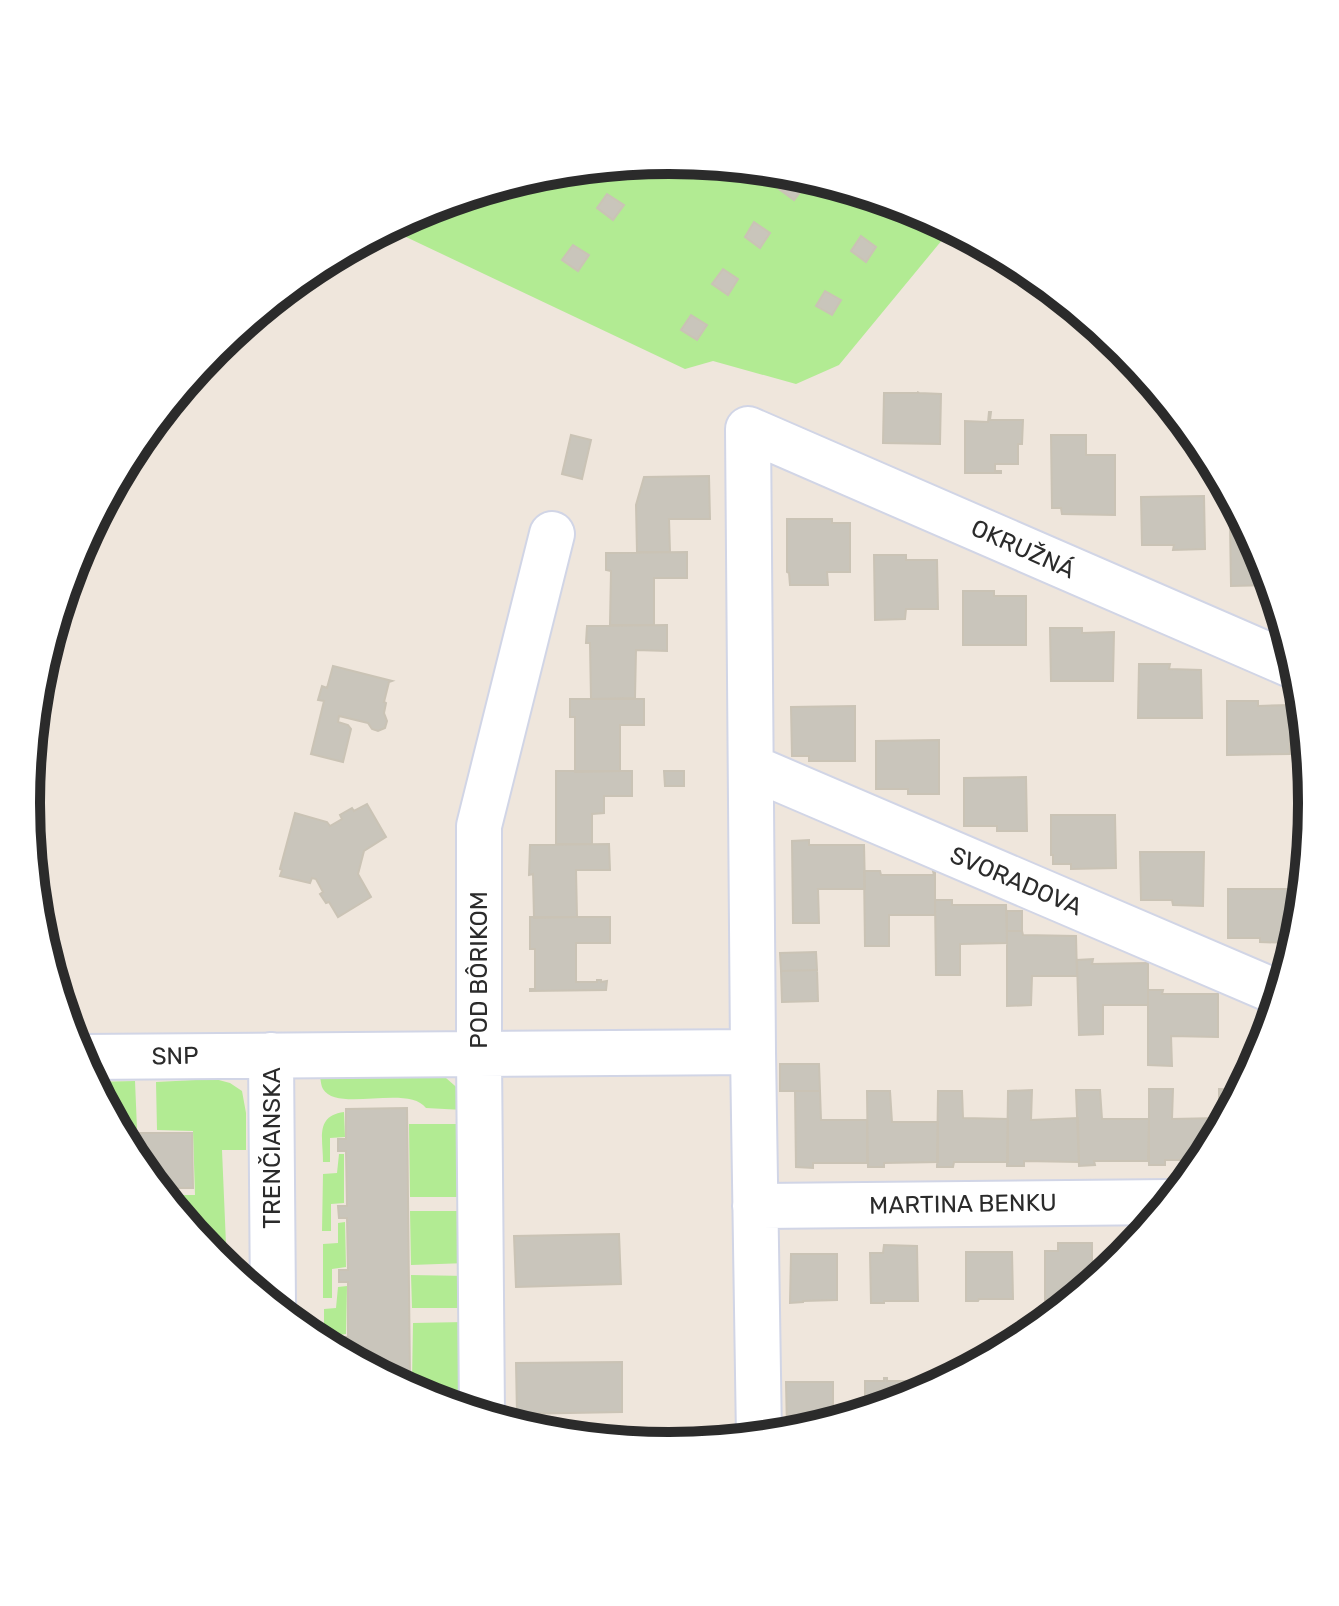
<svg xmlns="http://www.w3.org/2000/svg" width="1339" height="1606" font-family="Rubik,sans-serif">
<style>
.green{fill:#b2eb93}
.building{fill:#c9c5bb;stroke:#cac3b5;stroke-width:2}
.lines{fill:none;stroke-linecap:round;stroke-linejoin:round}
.minor-casing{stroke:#d1d5e6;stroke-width:48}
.minor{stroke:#fff;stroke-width:44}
.labels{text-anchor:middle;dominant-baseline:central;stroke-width:6;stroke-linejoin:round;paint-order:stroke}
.street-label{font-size:24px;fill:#2b2b2b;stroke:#fff}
.rim{fill:none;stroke:#2b2b2b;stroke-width:10}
</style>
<rect width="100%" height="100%" fill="#efe6dc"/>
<path class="green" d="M670,160L795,172L916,209L952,228L839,365L796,384L713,361L685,369L387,228L424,208L544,172Z
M431,1072L446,1078L462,1092L463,1110L426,1108C408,1084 337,1113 323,1089C321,1086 321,1081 320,1077Z
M215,1079L230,1083L242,1091L246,1113V1150H222L227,1268L214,1258L163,1195H195L193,1131L157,1130L156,1082Z
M135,1081L137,1129H118L93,1082Z
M344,1112L345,1137L330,1138V1162H323C323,1138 315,1116 344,1112Z
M409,1124H462L463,1197H410Z
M339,1154H344V1203L331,1204V1231H322L323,1174L337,1173Z
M410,1211H463L467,1263L411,1265Z
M345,1222L346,1267L332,1269V1298H323V1244L338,1243V1223Z
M411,1275L467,1276L462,1308H412Z
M347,1286L346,1334L332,1336V1349L324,1344V1309L336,1308L338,1287Z
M465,1322L473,1413L423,1397L392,1381H412L413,1323Z"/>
<path class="building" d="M654,161L648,169L638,163Z
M788,176L804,187L794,200L779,189Z
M607,194L624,205L613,220L597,208Z
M886,199L904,205L899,213L884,202Z
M754,222L770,233L760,248L745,237Z
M861,236L876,247L866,262L851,251Z
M573,245L589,255L578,271L562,260Z
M723,269L738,279L728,295L712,284Z
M825,291L841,300L832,315L816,306Z
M691,315L707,325L697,340L681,330Z
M917,392L919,393L941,394L940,444L883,443L884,393H918Z
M989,412H991L990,420H1023L1022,444H1018V464H995V471H1001V473H965V421L988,422Z
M571,435L591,440L582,479L562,474Z
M1051,435H1086V455H1115V515L1062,514L1061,508H1052Z
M709,476L710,519H669L670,552H637L636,505L644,477Z
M1204,496L1205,549L1173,550L1174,545H1142L1141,497Z
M787,519H832V523H850V572H827L828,585H790L789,573L787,572Z
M1230,523H1246L1264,557L1273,585L1231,586Z
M687,552V578H654V625H610L611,571L606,570V553Z
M874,555H906V560H937L938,609H906L905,619L875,620Z
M963,591H994V596H1026V645H963Z
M667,625V651L636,650L635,698L591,699L590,643H586L587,626Z
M1050,628H1082V633L1114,632L1113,681H1051Z
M1139,664H1170L1169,669L1201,670L1202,718H1138Z
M333,666L392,681L389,682L384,702L386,703L384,713L387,721L385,728L378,731L372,729L368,723L339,716L338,722L348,725L351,729L343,762L311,754L324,701L318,700L322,686L327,688Z
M570,699H644V725H620V771L575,772V717H570Z
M1227,701H1258V706L1290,705V754L1227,755Z
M855,706V761H809V756H792L791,707Z
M939,740V794H908V789H876V741Z
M556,771H632V796H604V813L592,814V844H556Z
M664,771H684V786H665Z
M1026,777L1027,831H997V826H964V778Z
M367,804L386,837L364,851L358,874L371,897L338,917L329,902L326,903L320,894L323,892L316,879L312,878L310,883L280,876L282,870L280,869L295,813L327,822L330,826L342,819L340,815L352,808L354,811Z
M1051,815H1115L1116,868L1071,869V864H1053V855H1051Z
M809,840V845H864L865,889H818L819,923H793L792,841Z
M609,844L610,870H576L577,917L534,918L533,874L529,875L530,845Z
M1140,852H1204L1203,906L1173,905L1172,900H1141Z
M864,871H880L881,875H934L933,871H935V915H889V946H865Z
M1228,889H1291L1290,943L1260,942V938H1228Z
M935,900H952V905H1006L1007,943L960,944V975H936Z
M1007,911H1022V931H1007Z
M530,917H610V943H576V982H597V980H601V982L607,981L606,990L530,991V989H535V949H530Z
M1007,931H1022L1023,935L1076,936L1077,976H1032L1031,1005L1007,1006Z
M816,952L817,970L781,971L780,953Z
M1093,959L1092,964L1148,963V1005H1103V1034L1079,1035L1077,960Z
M817,970L818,1001L782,1002L781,971Z
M1148,990H1163L1162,994H1218V1037L1171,1036L1172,1066L1148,1065Z
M780,1064H819L820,1091H780Z
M1149,1089H1173L1172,1119L1219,1118V1133L1205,1160H1165V1165H1149Z
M1219,1089L1242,1090L1219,1133Z
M1032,1090L1031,1120L1078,1118L1079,1162L1024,1161V1166H1007L1008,1091Z
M1076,1090H1100L1102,1119H1149L1148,1161H1094L1095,1165L1079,1166Z
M795,1091H820L821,1120H867V1163H813V1168L796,1167Z
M867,1091H890L892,1122H938V1162L884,1163V1167H868Z
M938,1091H962L963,1118L1008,1119V1162H954L953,1167H937Z
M407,1108L410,1379H388L349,1358V1349H340L339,1337H348V1282H339V1270H348L347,1218H339L338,1206H347L346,1151H338V1139H346V1109Z
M120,1133H192L193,1188H157L134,1160Z
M619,1234L621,1284L516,1287L514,1236Z
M1058,1243H1092V1285L1075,1299L1045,1300V1251H1058Z
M884,1245L917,1246L918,1301H884V1303H871L870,1253H883Z
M966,1252H1012L1013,1299H979L978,1301H966Z
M791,1254H837V1300L803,1301V1302L790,1303Z
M622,1362V1412L517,1414L516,1363Z
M884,1378H887V1381H912V1399L865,1413V1381H884Z
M786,1382H833V1423L802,1432V1428H787Z"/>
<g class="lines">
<g class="minor-casing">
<path id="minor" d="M751,767L1281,994
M271,1055L273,1306
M79,1057L753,1052
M755,1206L1170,1202
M482,1415L479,1055V826L552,534
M759,1438L753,1052L748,429L1298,668"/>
</g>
<use href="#minor" class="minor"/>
</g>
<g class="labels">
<g class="street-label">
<text transform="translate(1023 549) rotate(24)">OKRUŽNÁ</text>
<text transform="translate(1016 881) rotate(23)">SVORADOVA</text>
<text transform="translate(479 970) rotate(-90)">POD BÔRIKOM</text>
<text transform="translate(175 1056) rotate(-1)">SNP</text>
<text transform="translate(272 1148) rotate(-90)">TRENČIANSKA</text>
<text transform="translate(963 1204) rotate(-1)">MARTINA BENKU</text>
</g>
</g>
<path d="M0 0H1339V1606H0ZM40 803a629 629 0 1 1 1258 0a629 629 0 1 1-1258 0Z" fill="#fff" fill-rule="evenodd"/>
<path class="rim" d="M40 803a629 629 0 1 1 1258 0a629 629 0 1 1-1258 0Z"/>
</svg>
